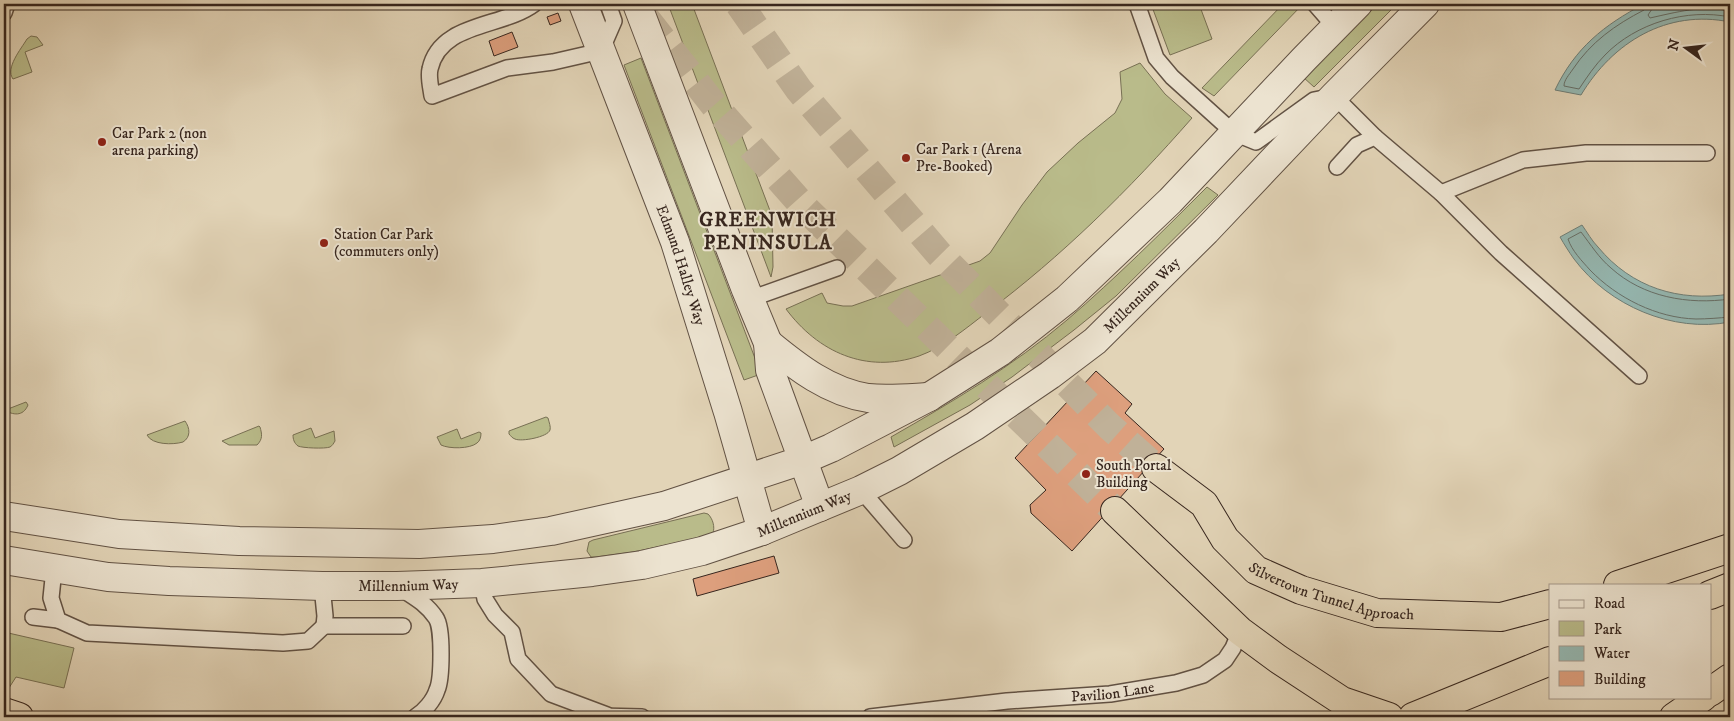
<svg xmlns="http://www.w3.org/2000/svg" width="1734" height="721" font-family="'IM FELL DW Pica',serif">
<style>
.green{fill:#b9bb8a;stroke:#787054}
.water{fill:#95b8b2;stroke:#6f7e77}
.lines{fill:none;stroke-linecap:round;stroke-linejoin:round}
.shore{stroke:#666f68;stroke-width:1}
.building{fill:#dd9f7d;stroke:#37261e}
.trunk-tunnel{stroke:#c0b198;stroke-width:28;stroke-dasharray:28 14;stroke-linecap:butt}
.service-casing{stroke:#625244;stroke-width:18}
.minor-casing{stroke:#625244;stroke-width:30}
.tertiary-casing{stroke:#625244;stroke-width:30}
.trunk-casing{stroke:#37261e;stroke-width:30}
.service{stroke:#ece3d0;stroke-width:15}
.minor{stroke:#ece3d0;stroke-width:28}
.tertiary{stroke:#ece3d0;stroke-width:28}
.trunk{stroke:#e2d4b7;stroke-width:28}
.poi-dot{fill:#8f2418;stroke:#ece3d0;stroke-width:2}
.labels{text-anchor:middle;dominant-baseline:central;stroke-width:4;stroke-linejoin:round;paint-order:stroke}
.poi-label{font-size:15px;fill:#37261e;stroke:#ece3d0;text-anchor:start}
.street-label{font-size:15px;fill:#37261e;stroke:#ece3d0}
.district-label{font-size:20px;font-weight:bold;letter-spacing:1px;fill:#37261e;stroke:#ece3d0}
</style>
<rect width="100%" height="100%" fill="#e2d4b7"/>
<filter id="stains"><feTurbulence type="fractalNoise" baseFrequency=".004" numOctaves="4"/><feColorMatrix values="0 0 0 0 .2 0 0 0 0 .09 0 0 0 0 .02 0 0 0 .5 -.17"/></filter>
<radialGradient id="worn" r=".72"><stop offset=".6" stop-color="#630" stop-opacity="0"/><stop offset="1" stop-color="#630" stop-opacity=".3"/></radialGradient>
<path class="green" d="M668,4H692L772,216L773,267L771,277Z
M1151,4H1199L1212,39L1170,55Z
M1283,4H1303L1214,96L1202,88Z
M1378,4H1397L1314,87L1303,77Z
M31,36L37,37L43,45L25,52L32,72L13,79C5,68 21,49 27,39Z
M641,58L761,374L744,380L624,65Z
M1140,63L1165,94L1192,118C1129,190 1062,256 986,313C965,329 944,347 919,356C866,374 818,352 786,309L822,293L827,303L843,306H852L980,261L990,253L1022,205L1047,172L1078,143L1115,113L1122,99L1120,72Z
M1207,187L1218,195L1116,296L1074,330L1012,377L970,405L894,447L891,437C952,402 1013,366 1067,320C1116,278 1162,232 1207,187Z
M4,397L8,409L26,402L28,405C23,417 13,415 4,410Z
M546,417L548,418C549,422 551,427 550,430C548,437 521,442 515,439C512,438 511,436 509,434V431Z
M185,421C190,428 191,437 183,442C173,445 152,445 147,435Z
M259,426L260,427C262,434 263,439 257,445H229L222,441Z
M311,428L315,438L334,431L335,441C333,444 333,445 330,447C325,449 302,448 298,446C294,443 293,439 293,435Z
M457,429L461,439L479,432L481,433C481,437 480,441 477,443C470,449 449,449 441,445L437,437Z
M704,513L708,514C713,519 715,527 713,533L709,536L633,552L596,557H591L587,551L589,542L593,540Z
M4,632L74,648L64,688L16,677L7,691L4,690Z"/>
<path class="water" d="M1644,4H1730V22C1667,9 1613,42 1581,95L1555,90C1575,48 1604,25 1644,4Z
M1582,225C1587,232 1592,241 1598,247C1632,288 1679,302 1730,294V322C1673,333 1609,306 1574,259C1569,252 1564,244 1560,237Z"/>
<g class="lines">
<path class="shore" d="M1646,4L1644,10C1615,25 1591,42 1573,69C1569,75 1564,80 1564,86L1579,89C1587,77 1595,65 1605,55C1636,23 1687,8 1730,17
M1653,4L1652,9L1648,15L1650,18C1677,12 1702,5 1730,11
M1730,299C1688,305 1643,297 1611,268C1599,258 1591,245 1581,232L1568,239C1572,251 1582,261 1590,270C1617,298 1657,318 1696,319C1707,319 1719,318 1730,317"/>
</g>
<path class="building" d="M558,13L561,21L550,25L547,17Z
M512,32L518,47L494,56L489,41Z
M1096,371L1132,404L1125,413L1164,449L1072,551L1031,513L1030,505L1046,490L1015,458Z
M774,556L779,573L697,596L693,579Z"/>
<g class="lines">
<path class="trunk-tunnel" d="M739,4L799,90L939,254L1109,426L1156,468
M645,17L713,104L804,207L1115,511"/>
<g class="service-casing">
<g id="service">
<path d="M534,4C502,28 440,22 430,69C428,77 431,88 432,96L507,68L553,62L601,51L614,21L608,4"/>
<path d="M1137,4L1156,58L1172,77L1234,133L1256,142L1314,100L1334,96L1375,137"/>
<path d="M1315,4L1335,27"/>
<path d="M4,13L7,4"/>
<path d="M1337,167L1357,145L1375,137L1441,193L1501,253L1639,376"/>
<path d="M1441,193L1523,160L1586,153H1707"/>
<path d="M750,299L837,268"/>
<path d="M861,490L904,540"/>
<path d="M54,569L51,598L58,620L87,633L283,643L308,641L324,626"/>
<path d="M482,583L485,599L495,615L512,632L518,659L551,694L607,715"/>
<path d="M322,586L325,616L324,626"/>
<path d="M400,588C414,597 427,604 436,618C443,628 442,679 437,690C434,700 424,712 415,717"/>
<path d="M33,617L58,620"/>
<path d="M324,626H403"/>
<path d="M599,716L642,717"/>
<path id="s1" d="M870,717L1007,701L1110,694L1176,683L1203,675L1225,660L1233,648L1240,631"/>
</g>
</g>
<g class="minor-casing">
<g id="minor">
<path id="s2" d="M583,4L675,242L728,412L762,531"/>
<path d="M637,4L746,290L768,343L770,370L820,507"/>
<path d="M768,343C797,367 829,392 868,398C888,400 909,398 929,397"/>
</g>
</g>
<g class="tertiary-casing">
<g id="tertiary">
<path d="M4,516L119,534L239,541L419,544L493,539L551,531L664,506L803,460L831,448L929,397L1000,352L1067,299L1170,201L1304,59L1358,4"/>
<path id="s3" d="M4,560L108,577L169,581L322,586H397L482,583L592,572L642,565L702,551L762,531L861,490L899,471L975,426L1050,375L1095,341L1206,231L1334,96L1425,4"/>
</g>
</g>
<g class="trunk-casing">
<g id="trunk">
<path id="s4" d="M1156,468L1204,504L1225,539L1256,570L1301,590L1377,613L1501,617L1550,604"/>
<path d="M1115,511L1240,631L1278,659L1342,701L1389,717"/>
<path d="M1618,585L1730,548"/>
<path d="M1710,595L1730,587"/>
<path d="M1710,692L1730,678"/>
<path d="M4,712L19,717"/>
<path d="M1413,717L1550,661"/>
<path d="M1674,717L1703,697"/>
</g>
</g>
<use href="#service" class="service"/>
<use href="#minor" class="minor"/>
<use href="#tertiary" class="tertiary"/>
<use href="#trunk" class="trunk"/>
</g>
<g class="poi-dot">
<circle cx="102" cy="142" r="5"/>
<circle cx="906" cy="158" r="5"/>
<circle cx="324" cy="243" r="5"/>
<circle cx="1086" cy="474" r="5"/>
</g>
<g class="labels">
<g class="poi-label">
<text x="112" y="133">Car Park 2 (non<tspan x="112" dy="17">arena parking)</tspan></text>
<text x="916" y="149">Car Park 1 (Arena<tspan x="916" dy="17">Pre-Booked)</tspan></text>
<text x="334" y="234">Station Car Park<tspan x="334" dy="17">(commuters only)</tspan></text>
<text x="1096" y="465">South Portal<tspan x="1096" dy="17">Building</tspan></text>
</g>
<g class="street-label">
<text stroke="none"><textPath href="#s2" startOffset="279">Edmund Halley Way</textPath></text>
<text stroke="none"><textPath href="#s3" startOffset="1216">Millennium Way</textPath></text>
<text stroke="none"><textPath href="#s3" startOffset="811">Millennium Way</textPath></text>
<text stroke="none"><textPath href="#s3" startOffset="406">Millennium Way</textPath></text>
<text stroke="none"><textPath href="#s4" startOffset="224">Silvertown Tunnel Approach</textPath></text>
<text stroke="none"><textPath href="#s1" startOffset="244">Pavilion Lane</textPath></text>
</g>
<g class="district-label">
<text x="768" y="220">GREENWICH<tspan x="768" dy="23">PENINSULA</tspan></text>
</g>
</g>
<rect width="1734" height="721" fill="none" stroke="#e2d4b7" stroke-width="20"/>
<rect x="5" y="5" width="1724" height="711" fill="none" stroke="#37261e" stroke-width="2.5"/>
<rect x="10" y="10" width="1714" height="701" fill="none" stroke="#37261e"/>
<rect x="1549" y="584" width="162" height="115" fill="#ece3d0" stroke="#a49789"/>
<rect x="1559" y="600" width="25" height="8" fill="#ece3d0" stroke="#a49789"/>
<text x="1594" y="608" font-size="15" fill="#37261e">Road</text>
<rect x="1559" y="621" width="25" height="15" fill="#b9bb8a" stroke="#a49789"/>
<text x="1594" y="634" font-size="15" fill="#37261e">Park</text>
<rect x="1559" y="646" width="25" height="15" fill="#95b8b2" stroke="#a49789"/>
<text x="1594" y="658" font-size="15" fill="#37261e">Water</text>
<rect x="1559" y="671" width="25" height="15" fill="#dd9f7d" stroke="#a49789"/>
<text x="1594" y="684" font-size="15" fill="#37261e">Building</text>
<g transform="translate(1686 48) rotate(285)" stroke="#ece3d0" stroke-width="4" paint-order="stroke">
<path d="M0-4L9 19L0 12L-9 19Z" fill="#37261e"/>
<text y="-8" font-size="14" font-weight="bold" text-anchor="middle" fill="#37261e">N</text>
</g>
<rect width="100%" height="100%" filter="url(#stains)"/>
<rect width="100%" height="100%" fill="url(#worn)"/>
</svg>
